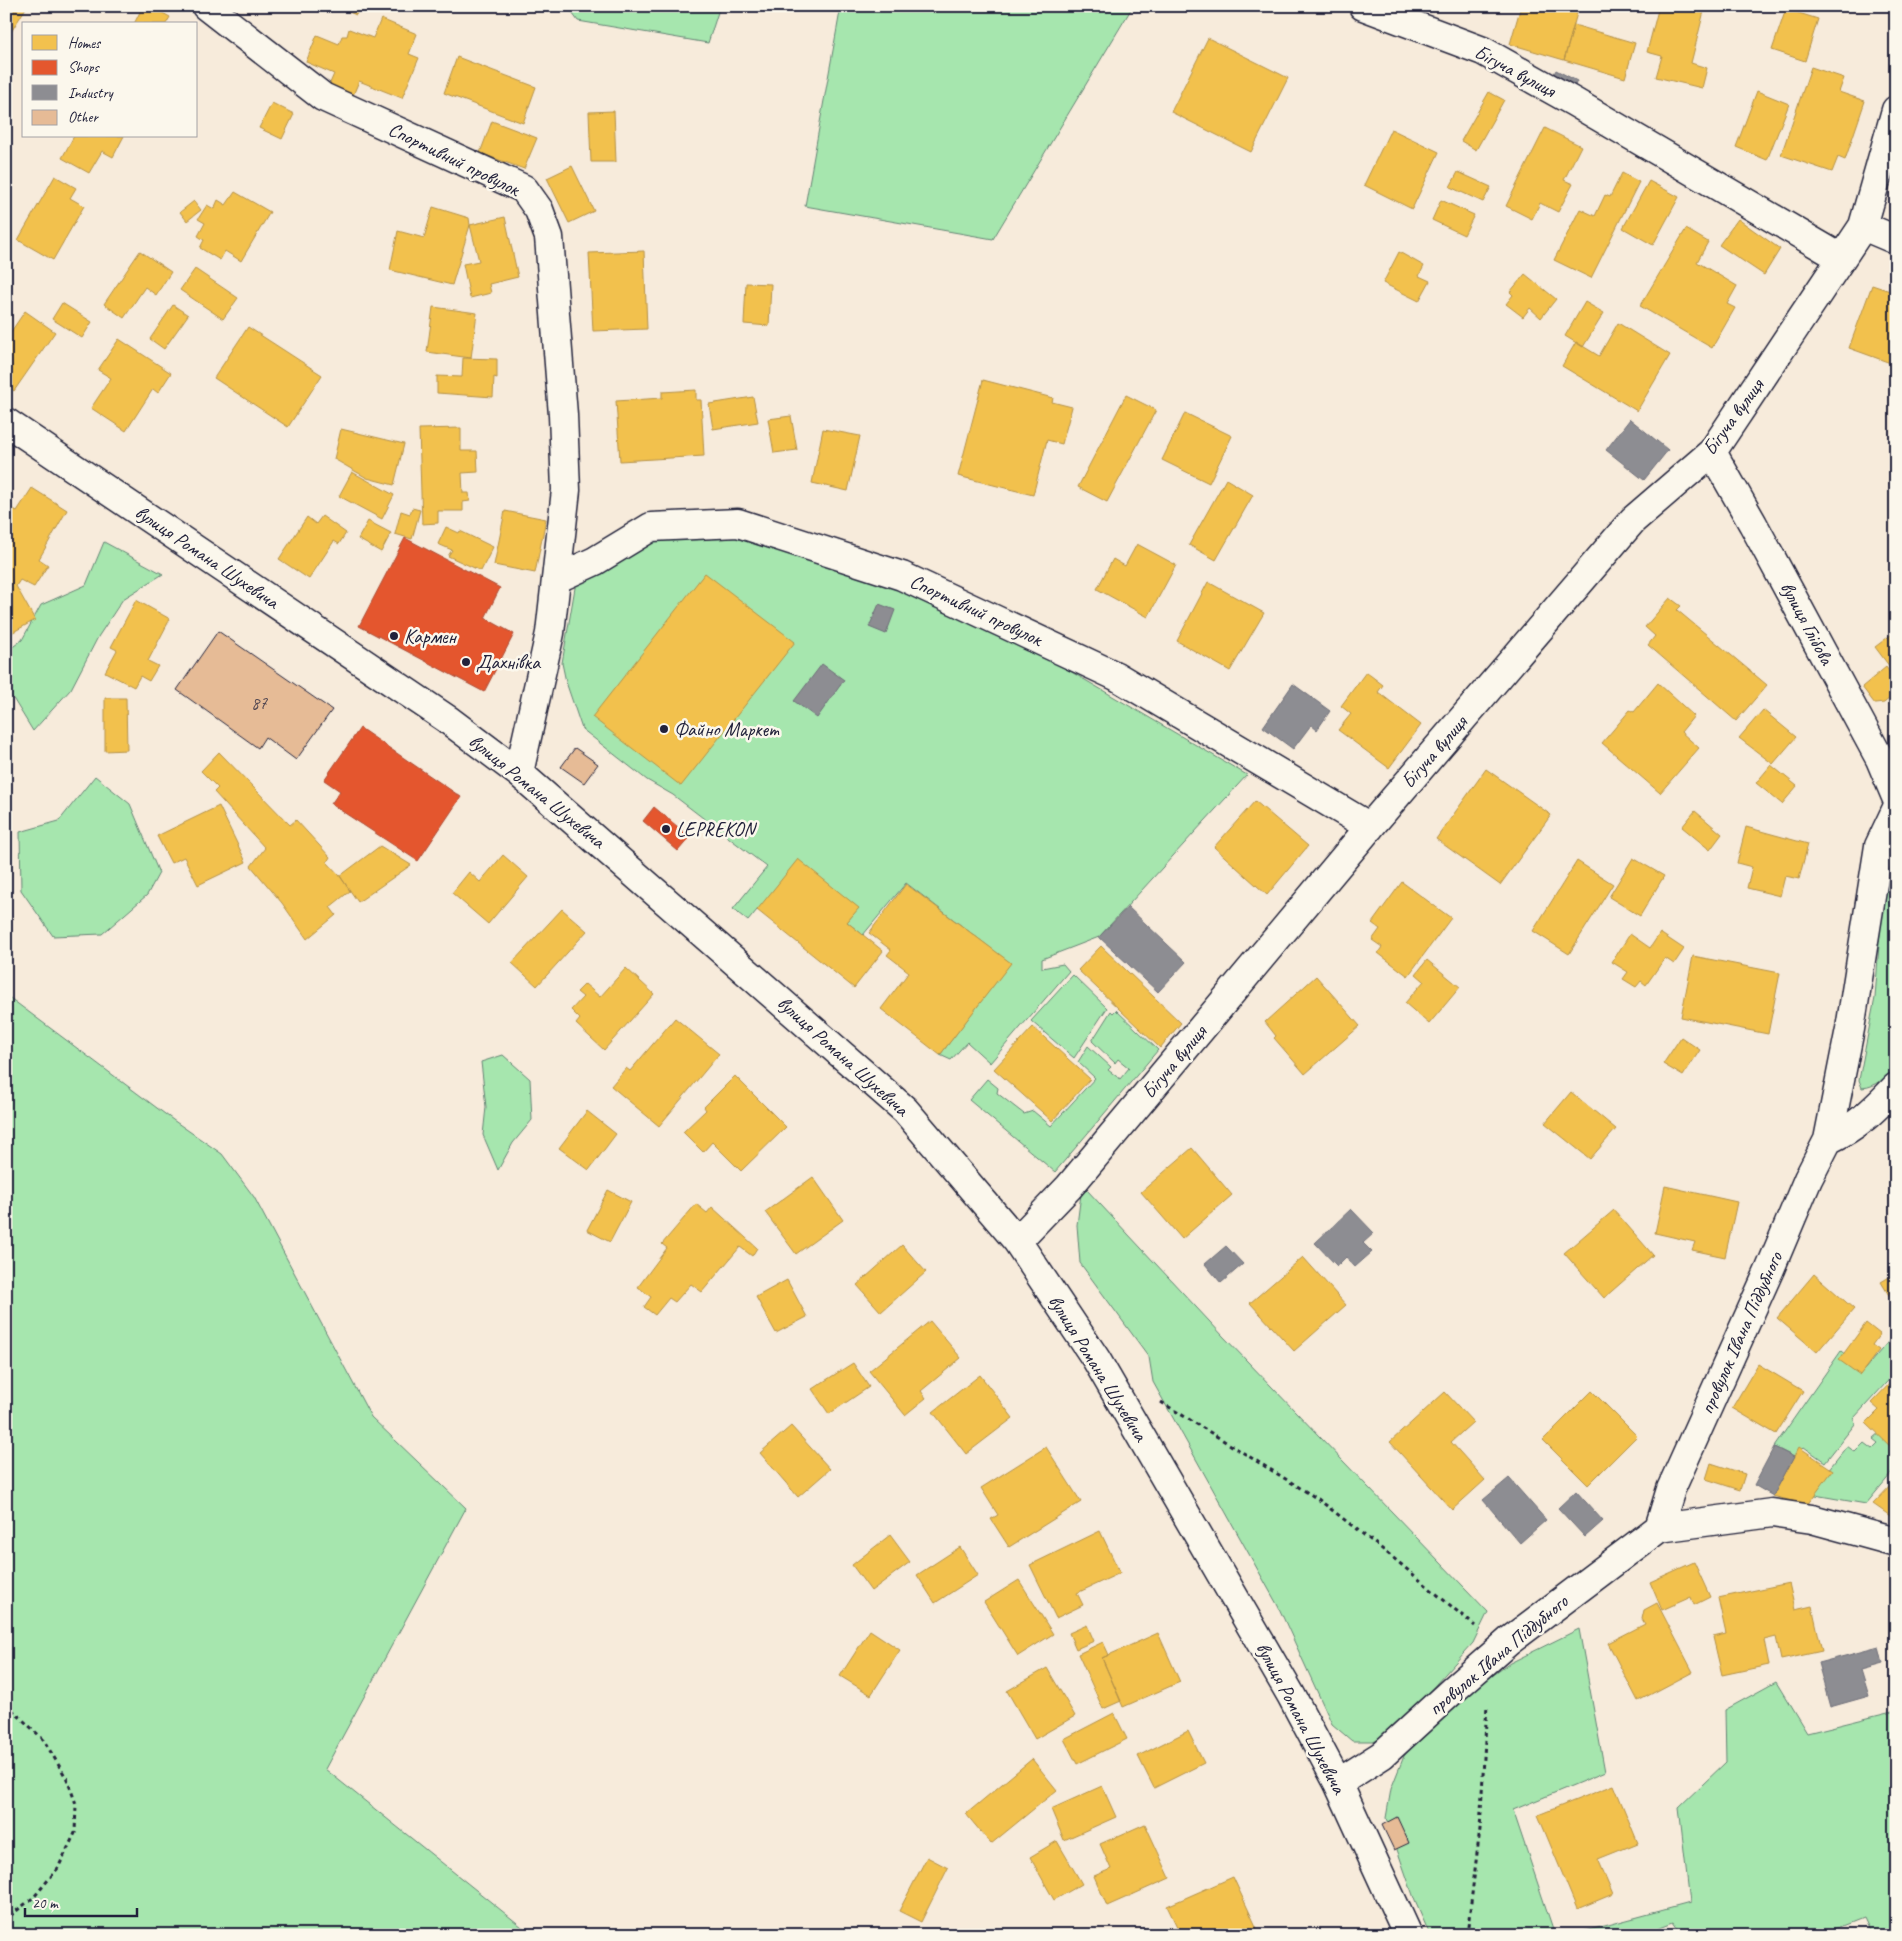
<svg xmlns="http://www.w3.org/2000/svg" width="1902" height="1941" font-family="Caveat,sans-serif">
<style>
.green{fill:#a6e6ae;stroke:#648474}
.homes{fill:#f2c14e;stroke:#b49148}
.shops{fill:#e4572e;stroke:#aa4732}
.industry{fill:#8d8d92;stroke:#6d6d78}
.building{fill:#e6bb96;stroke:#22223b}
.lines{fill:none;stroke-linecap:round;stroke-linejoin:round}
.minor-casing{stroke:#22223b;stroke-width:31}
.path{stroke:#22223b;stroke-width:3;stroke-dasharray:4 4;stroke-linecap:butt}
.minor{stroke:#fbf7ec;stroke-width:28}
.poi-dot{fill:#22223b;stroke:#fbf7ec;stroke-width:2}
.labels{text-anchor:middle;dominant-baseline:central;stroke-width:5;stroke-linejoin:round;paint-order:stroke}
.number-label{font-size:18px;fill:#534852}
.street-label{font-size:20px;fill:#22223b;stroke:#fbf7ec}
.poi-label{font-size:20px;fill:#22223b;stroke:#fbf7ec;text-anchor:start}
</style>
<rect width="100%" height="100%" fill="#f7ebdb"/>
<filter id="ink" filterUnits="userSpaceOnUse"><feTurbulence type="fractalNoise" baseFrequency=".02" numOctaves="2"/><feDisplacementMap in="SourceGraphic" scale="10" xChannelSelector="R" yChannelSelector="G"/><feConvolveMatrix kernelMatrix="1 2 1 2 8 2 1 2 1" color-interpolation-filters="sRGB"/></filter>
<g filter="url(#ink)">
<path class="green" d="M567,6H720L708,43L578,21Z
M841,6H1133L993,239L805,206Z
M720,530L891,584L1065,665L1063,667L1247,775L1099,937L1042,959V968L1063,964L1069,971L990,1063L967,1042L951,1060L940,1055L1010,963L906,883L863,935L847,922L858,908L757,910L748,921L733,909L767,867L673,795L647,780L582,729L566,682L562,663L576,582L630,548L682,532Z
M104,542L163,574L123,599L98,637L71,689L33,731L6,687V652L22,640L41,605L86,585Z
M95,776L130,804L159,873L147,895L102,934L53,936L21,890L20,832L59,821Z
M1896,854V1068C1886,1077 1877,1087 1862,1088L1859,1080L1875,998L1885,864L1892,855Z
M1073,975L1107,1008L1074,1058L1031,1021Z
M6,995L173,1120L222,1154L254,1197L371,1417L466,1508L325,1769L532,1935H6Z
M1116,1010L1158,1050L1055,1172L969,1100L987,1079L998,1088L997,1093L1024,1114L1033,1111L1051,1126L1095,1078L1078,1062L1088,1046L1111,1067L1108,1070L1120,1079L1129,1068L1118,1059L1115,1063L1092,1041L1111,1011L1113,1013Z
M503,1055L530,1079L532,1120L513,1143L498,1170L483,1135L486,1107L481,1062Z
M1087,1190L1223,1336L1488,1612L1473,1643L1391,1734L1373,1741H1352L1332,1724L1278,1606L1153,1382L1149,1357L1080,1263L1077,1225L1081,1194Z
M1893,1336L1896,1339V1372L1854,1418L1855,1424L1825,1462L1804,1447L1794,1457L1774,1447L1841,1351L1864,1370Z
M1880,1433L1896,1448V1468L1866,1504L1809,1494L1847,1446L1855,1452L1864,1443L1872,1449L1878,1443L1873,1439Z
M1579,1629L1605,1772L1513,1810L1555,1935H1430L1415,1901L1386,1818L1391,1789L1404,1756L1430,1723L1467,1694L1510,1663Z
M1776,1682L1807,1733L1896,1711V1935H1872L1864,1918L1821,1935H1682L1673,1922L1640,1935H1571L1690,1903L1679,1807L1726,1762L1725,1710Z"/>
<path class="homes" d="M6,6H27L11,32L6,29Z
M143,6H150L170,17L166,24H134Z
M336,6H360L356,15Z
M1521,6H1579L1564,60L1510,44Z
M1659,6H1684L1704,11L1691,63L1707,68L1702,88L1656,77L1662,56L1647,52Z
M1786,9L1818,19L1805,61L1772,50Z
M381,19L417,34L409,54L419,58L402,98L359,81L351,100L327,90L334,74L306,62L317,35L339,44L342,36H347L349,29L373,38Z
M1574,25L1635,43L1625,78L1564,60Z
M1208,38L1288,78L1251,152L1171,112Z
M457,57L536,87L523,123L444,93Z
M1811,67L1844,78L1839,92L1865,101L1845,160L1838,157L1832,172L1781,155Z
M1757,91L1789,104L1767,160L1736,147Z
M1489,92L1504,100L1476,150L1461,141Z
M272,103L294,114L282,139L259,128Z
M614,111L616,162H591L589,112Z
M492,121L537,138L524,169L480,153Z
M1545,128L1581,146L1564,180L1573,184L1558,212L1540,203L1532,219L1506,206Z
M1391,129L1439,152L1412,209L1364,185Z
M74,136H124L113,157L102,151L89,173L62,158Z
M572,166L594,211L569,223L547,178Z
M1458,172L1491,187L1483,202L1450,187Z
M1622,173L1639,182L1591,278L1554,260L1580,209L1595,216L1605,195L1610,197Z
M55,176L76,188L70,198L84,206L53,260L18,240Z
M1649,181L1679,197L1653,245L1623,228Z
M235,192L270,212L241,261L225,251L220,260L200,248L204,240L198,236L205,223L198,219L207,205L214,209L218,200L226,205Z
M1441,200L1474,215L1464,235L1432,220Z
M194,201L201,210L187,221L180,212Z
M433,207L469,218L470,225L452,285L390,270L398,231L424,238Z
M505,217L518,277L489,284L491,293L470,298L463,264L479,261L470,225Z
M1738,219L1780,249L1764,275L1719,245Z
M1686,229L1708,242L1697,262L1737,286L1727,304L1735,308L1712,348L1640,306Z
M140,251L171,272L156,295L145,287L124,318L104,304Z
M644,251L647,329L593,331L589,253Z
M1399,252L1424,266L1419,276L1430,281L1419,301L1383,283Z
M195,269L238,298L223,319L180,290Z
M1525,274L1556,299L1541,318L1530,308L1523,317L1506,304L1513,295L1510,292Z
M746,283L771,284L769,326L744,324Z
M1872,285L1896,293V365L1849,348Z
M1585,302L1604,313L1583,347L1565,336Z
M62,303L92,322L82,338L52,319Z
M173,305L188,315L164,349L150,339Z
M433,307L477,313L471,358L427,352Z
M25,311L55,332L14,391L6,385V339Z
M1618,323L1670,355L1637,411L1562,366L1576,342L1599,356Z
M248,327L322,375L288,427L214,378Z
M119,339L171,373L158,393L153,389L126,431L91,408L111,378L98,370Z
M463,358L497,359V378L494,377L493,397L437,393V376L462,377Z
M983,380L1053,398L1052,402L1072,407L1062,444L1047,440L1033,495L958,476Z
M696,390V400H701L704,456L620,461L616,401L662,398V392Z
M1126,395L1156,410L1107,502L1078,487Z
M753,397L758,422L713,429L709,404Z
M1185,413L1232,436L1209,483L1162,460Z
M791,416L797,450L774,453L768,419Z
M461,428V451H477L478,472L462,473L463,493H469L470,501L463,502V511H438V523L422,524L419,429Z
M341,429L404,444L394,485L367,478L334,459Z
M823,429L860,436L848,491L812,483Z
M352,472L394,495L382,519L339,496Z
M1226,479L1253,495L1216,560L1189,545Z
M32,488L67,510L39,559L48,565L34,587L20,580L16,586L35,620L6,636V509L8,506L17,511Z
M412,508L420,510L412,539L395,534L401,511L410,514Z
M505,511L546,519L535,573L494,565Z
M322,516L346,533L339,544L334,541L309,579L279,559L307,517L316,524Z
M368,521L391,533L381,552L358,539Z
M446,527L459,533L460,531L493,547L481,571L448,556L452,550L438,544Z
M1137,544L1176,565L1148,617L1097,589L1113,559L1125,566Z
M705,573L795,642L681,786L592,717Z
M1208,582L1264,613L1230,671L1177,641Z
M1670,598L1681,606L1677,610L1767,685L1736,721L1648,645L1655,636L1645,627Z
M136,600L170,619L148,661L158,666L149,681L140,676L134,687L105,672L117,650L111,647Z
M1896,631V675L1875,647Z
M1886,667L1896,680V693L1884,703L1875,704L1862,687Z
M1366,672L1383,685L1378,692L1421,725L1389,768L1338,730L1351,714L1341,706Z
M1658,683L1694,716L1681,732L1699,748L1660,793L1602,743L1630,710L1634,712Z
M105,698H126L127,750L105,751Z
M1763,710L1796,737L1773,764L1739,738Z
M219,752L290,825L296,820L330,857L327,862L340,876L350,891L330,907L336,915L307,939L282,903L251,866L265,848L214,792L218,788L201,771Z
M1771,765L1797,786L1782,804L1756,783Z
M1486,769L1551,815L1500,885L1436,839Z
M1255,801L1308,846L1267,895L1214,847Z
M219,806L246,862L198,885L184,857L171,863L157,836Z
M1695,811L1722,834L1710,850L1682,827Z
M1746,827L1808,844L1799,879L1785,876L1780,896L1747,888L1752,867L1737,863Z
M380,846L411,865L358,902L340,876Z
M503,855L528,877L488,924L452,893L469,872L480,882Z
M1633,858L1664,876L1640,916L1609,897Z
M798,859L859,908L847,922L883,951L854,988L757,910Z
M1577,861L1613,884L1569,954L1533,931Z
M1402,882L1451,918L1408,976L1378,953L1382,947L1372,940L1380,929L1372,923Z
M906,884L1011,963L940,1055L881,1009L909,972L887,955L891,950L869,933Z
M562,909L587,931L537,986L512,963Z
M1660,933L1684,949L1674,964L1665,958L1646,985L1641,981L1636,987L1623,979L1628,972L1612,962L1630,934L1650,948Z
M1101,946L1181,1023L1160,1048L1078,970Z
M1693,956L1780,973L1768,1034L1681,1017Z
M1427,960L1460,987L1429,1024L1405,1003L1424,981L1416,974Z
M626,968L654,994L604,1050L576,1024L580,1019L571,1010L583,997L577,992L585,984L600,997Z
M1316,976L1360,1026L1305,1074L1274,1038L1276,1036L1265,1022Z
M675,1018L719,1054L659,1126L611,1086L626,1068L630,1071Z
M1033,1027L1090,1079L1052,1121L994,1069Z
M1681,1037L1700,1050L1683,1076L1663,1064Z
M735,1076L786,1127L741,1171L712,1142L703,1152L683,1132L706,1110L704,1107Z
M1571,1092L1616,1129L1590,1159L1545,1123Z
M587,1111L616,1134L589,1170L559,1148Z
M1192,1148L1232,1195L1182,1239L1141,1192Z
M813,1177L843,1220L796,1254L765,1212Z
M1665,1186L1737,1202L1725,1257L1692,1250L1695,1242L1655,1233Z
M608,1190L631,1202L610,1242L587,1230Z
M696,1204L707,1213L712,1207L757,1248L752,1256L740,1247L702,1292L691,1284L675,1302L669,1298L655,1315L644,1307L651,1297L638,1287L667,1248L662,1244Z
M1614,1210L1653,1255L1604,1298L1564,1253Z
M902,1245L926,1272L881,1312L857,1285Z
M1303,1257L1346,1305L1294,1351L1250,1303Z
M1896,1273V1307L1881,1282Z
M1814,1274L1854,1309L1817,1352L1777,1318Z
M787,1280L807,1317L776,1333L756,1297Z
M930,1321L961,1358L921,1391L926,1398L905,1415L869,1371Z
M1866,1323L1880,1334L1872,1345L1879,1350L1860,1375L1839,1360Z
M853,1363L869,1387L829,1414L812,1389Z
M1758,1364L1803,1391L1776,1434L1732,1408Z
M980,1375L1013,1418L966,1454L933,1412Z
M1896,1377V1448L1894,1450L1866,1423L1879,1410L1871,1403Z
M1592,1391L1637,1436L1588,1485L1543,1440Z
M1445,1392L1473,1422L1451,1442L1485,1480L1452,1510L1390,1442Z
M791,1426L830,1469L798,1497L760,1453Z
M1046,1447L1081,1502L1009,1547L991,1519L998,1515L981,1488Z
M1799,1447L1833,1470L1807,1505L1773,1496Z
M1711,1463L1745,1474L1740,1490L1706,1479Z
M1896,1480V1520L1873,1504Z
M1100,1531L1120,1573L1077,1593L1083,1605L1056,1618L1030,1565Z
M890,1535L910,1562L871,1591L852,1565Z
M960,1547L978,1575L935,1603L917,1575Z
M1694,1562L1710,1597L1694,1605L1691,1597L1662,1610L1650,1582Z
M1019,1580L1053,1634L1018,1656L984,1602Z
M1789,1583L1795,1610L1812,1606L1822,1651L1781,1660L1776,1637L1764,1640L1769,1665L1722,1675L1713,1637L1726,1634L1718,1598Z
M1657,1603L1693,1672L1638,1701L1608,1643L1645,1624L1642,1619L1644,1610Z
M1087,1625L1094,1641L1076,1649L1069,1633Z
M870,1630L900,1650L871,1695L840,1676Z
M1158,1633L1180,1682L1123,1707L1102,1658Z
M1103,1642L1109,1655L1102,1658L1121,1701L1103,1709L1078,1654Z
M1047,1668L1075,1716L1035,1739L1007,1691Z
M1114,1713L1127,1739L1077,1764L1064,1739Z
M1188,1731L1204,1763L1154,1788L1138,1756Z
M1032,1759L1057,1790L991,1844L966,1814Z
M1614,1785L1638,1843L1598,1859L1613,1894L1577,1909L1538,1815Z
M1102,1786L1116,1817L1064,1840L1051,1809Z
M1145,1824L1170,1878L1107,1906L1094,1876L1111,1869L1100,1844Z
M1057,1841L1082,1884L1054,1900L1030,1857Z
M927,1857L948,1868L921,1922L899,1911Z
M1233,1877L1260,1935H1181L1167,1906Z"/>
<path class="shops" d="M405,538L500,588L485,618L514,634L484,692L359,626Z
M360,728L461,797L418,861L331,804L340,791L324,780Z
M654,807L690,837L678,851L643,821Z"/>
<path class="industry" d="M1556,70L1577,81L1570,96L1548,85Z
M1630,419L1668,450L1644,480L1606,450Z
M879,604L895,610L886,634L869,627Z
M822,664L844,680L817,718L794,701Z
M1293,684L1330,711L1317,730L1311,725L1293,749L1263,727Z
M1128,907L1186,962L1158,992L1099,937Z
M1351,1209L1374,1233L1363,1243L1372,1252L1355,1267L1346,1257L1337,1266L1315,1243Z
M1226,1246L1243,1264L1221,1283L1205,1264Z
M1774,1447L1794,1457L1773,1496L1754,1485Z
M1509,1478L1546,1520L1520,1543L1483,1500Z
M1576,1491L1603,1521L1585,1537L1558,1508Z
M1879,1647L1883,1664L1861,1670L1869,1696L1830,1707L1818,1663Z"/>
<path class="building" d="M218,631L332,710L296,760L265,737L258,748L177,690Z
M575,748L598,764L584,783L561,767Z
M1397,1817L1409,1843L1394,1850L1382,1825Z"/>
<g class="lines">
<g class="minor-casing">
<path id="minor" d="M206,6L323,97L524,189L539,210L549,237L563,415L566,490L550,633L519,773
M1363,6L1483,51L1574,102L1841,258
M1863,226L1896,240
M6,422L447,719L519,773L905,1110L1017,1241L1096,1359L1291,1695L1338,1783L1408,1935
M1712,452L1753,524L1880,759L1896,797
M556,579L595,561L651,527L738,523L902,576L1116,676L1370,827
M1828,1140C1858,1126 1873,1111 1896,1087
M1017,1241L1069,1187L1374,822L1633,520L1712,452L1863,226L1896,110
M1659,1528L1671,1489L1770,1269L1808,1179L1828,1140L1850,1029L1879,846L1896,810
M1338,1783L1382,1755L1454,1689L1509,1641L1659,1528L1772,1513L1812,1519L1896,1542"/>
</g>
<path class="path" d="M1161,1402L1318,1499L1391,1556L1475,1626
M6,1704L43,1739L67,1779L76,1804L75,1833L58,1868L34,1897L6,1919
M1467,1935L1480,1829L1487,1704"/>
<use href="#minor" class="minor"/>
</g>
</g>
<g class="poi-dot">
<circle cx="394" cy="636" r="5"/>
<circle cx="466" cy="662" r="5"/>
<circle cx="664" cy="729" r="5"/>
<circle cx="666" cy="829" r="5"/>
</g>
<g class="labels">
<g class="number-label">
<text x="259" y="703">87</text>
</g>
<g class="street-label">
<text transform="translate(1515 71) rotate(28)">Бігуча вулиця</text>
<text transform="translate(454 159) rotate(26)">Спортивний провулок</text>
<text transform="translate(1733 417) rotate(-54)">Бігуча вулиця</text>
<text transform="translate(207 557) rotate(34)">вулиця Романа Шухевича</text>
<text transform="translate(976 610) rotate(25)">Спортивний провулок</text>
<text transform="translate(1807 623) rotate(62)">вулиця Глібова</text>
<text transform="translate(1434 752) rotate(-49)">Бігуча вулиця</text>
<text transform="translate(537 791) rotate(39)">вулиця Романа Шухевича</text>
<text transform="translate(843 1056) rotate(42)">вулиця Романа Шухевича</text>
<text transform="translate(1174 1062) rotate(-50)">Бігуча вулиця</text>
<text transform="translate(1741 1333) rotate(-66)">провулок Івана Піддубного</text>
<text transform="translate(1098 1368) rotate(58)">вулиця Романа Шухевича</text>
<text transform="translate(1498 1655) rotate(-40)">провулок Івана Піддубного</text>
<text transform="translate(1301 1718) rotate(62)">вулиця Романа Шухевича</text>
</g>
<g class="poi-label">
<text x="404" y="636">Кармен</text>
<text x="476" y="662">Дахнівка</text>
<text x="674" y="729">Файно Маркет</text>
<text x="676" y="829">LEPREKON</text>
</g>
</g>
<rect width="1902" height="1941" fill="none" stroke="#fbf7ec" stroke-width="25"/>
<rect x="12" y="12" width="1877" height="1916" fill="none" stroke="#22223b" stroke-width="2" filter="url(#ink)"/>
<rect x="22" y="22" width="175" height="115" fill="#fbf7ec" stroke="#a4a2a5"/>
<rect x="32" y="35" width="25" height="15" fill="#f2c14e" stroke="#a4a2a5"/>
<text x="68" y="48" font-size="15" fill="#22223b">Homes</text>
<rect x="32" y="60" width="25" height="15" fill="#e4572e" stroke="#a4a2a5"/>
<text x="68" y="72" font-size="15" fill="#22223b">Shops</text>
<rect x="32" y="85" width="25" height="15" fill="#8d8d92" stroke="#a4a2a5"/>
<text x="68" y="98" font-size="15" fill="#22223b">Industry</text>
<rect x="32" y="110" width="25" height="15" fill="#e6bb96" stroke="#a4a2a5"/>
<text x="68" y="122" font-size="15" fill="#22223b">Other</text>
<path d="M25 1908v8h112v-8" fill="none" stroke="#22223b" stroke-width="2.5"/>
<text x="32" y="1908" font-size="15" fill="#22223b" stroke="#fbf7ec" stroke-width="4" paint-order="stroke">20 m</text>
</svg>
